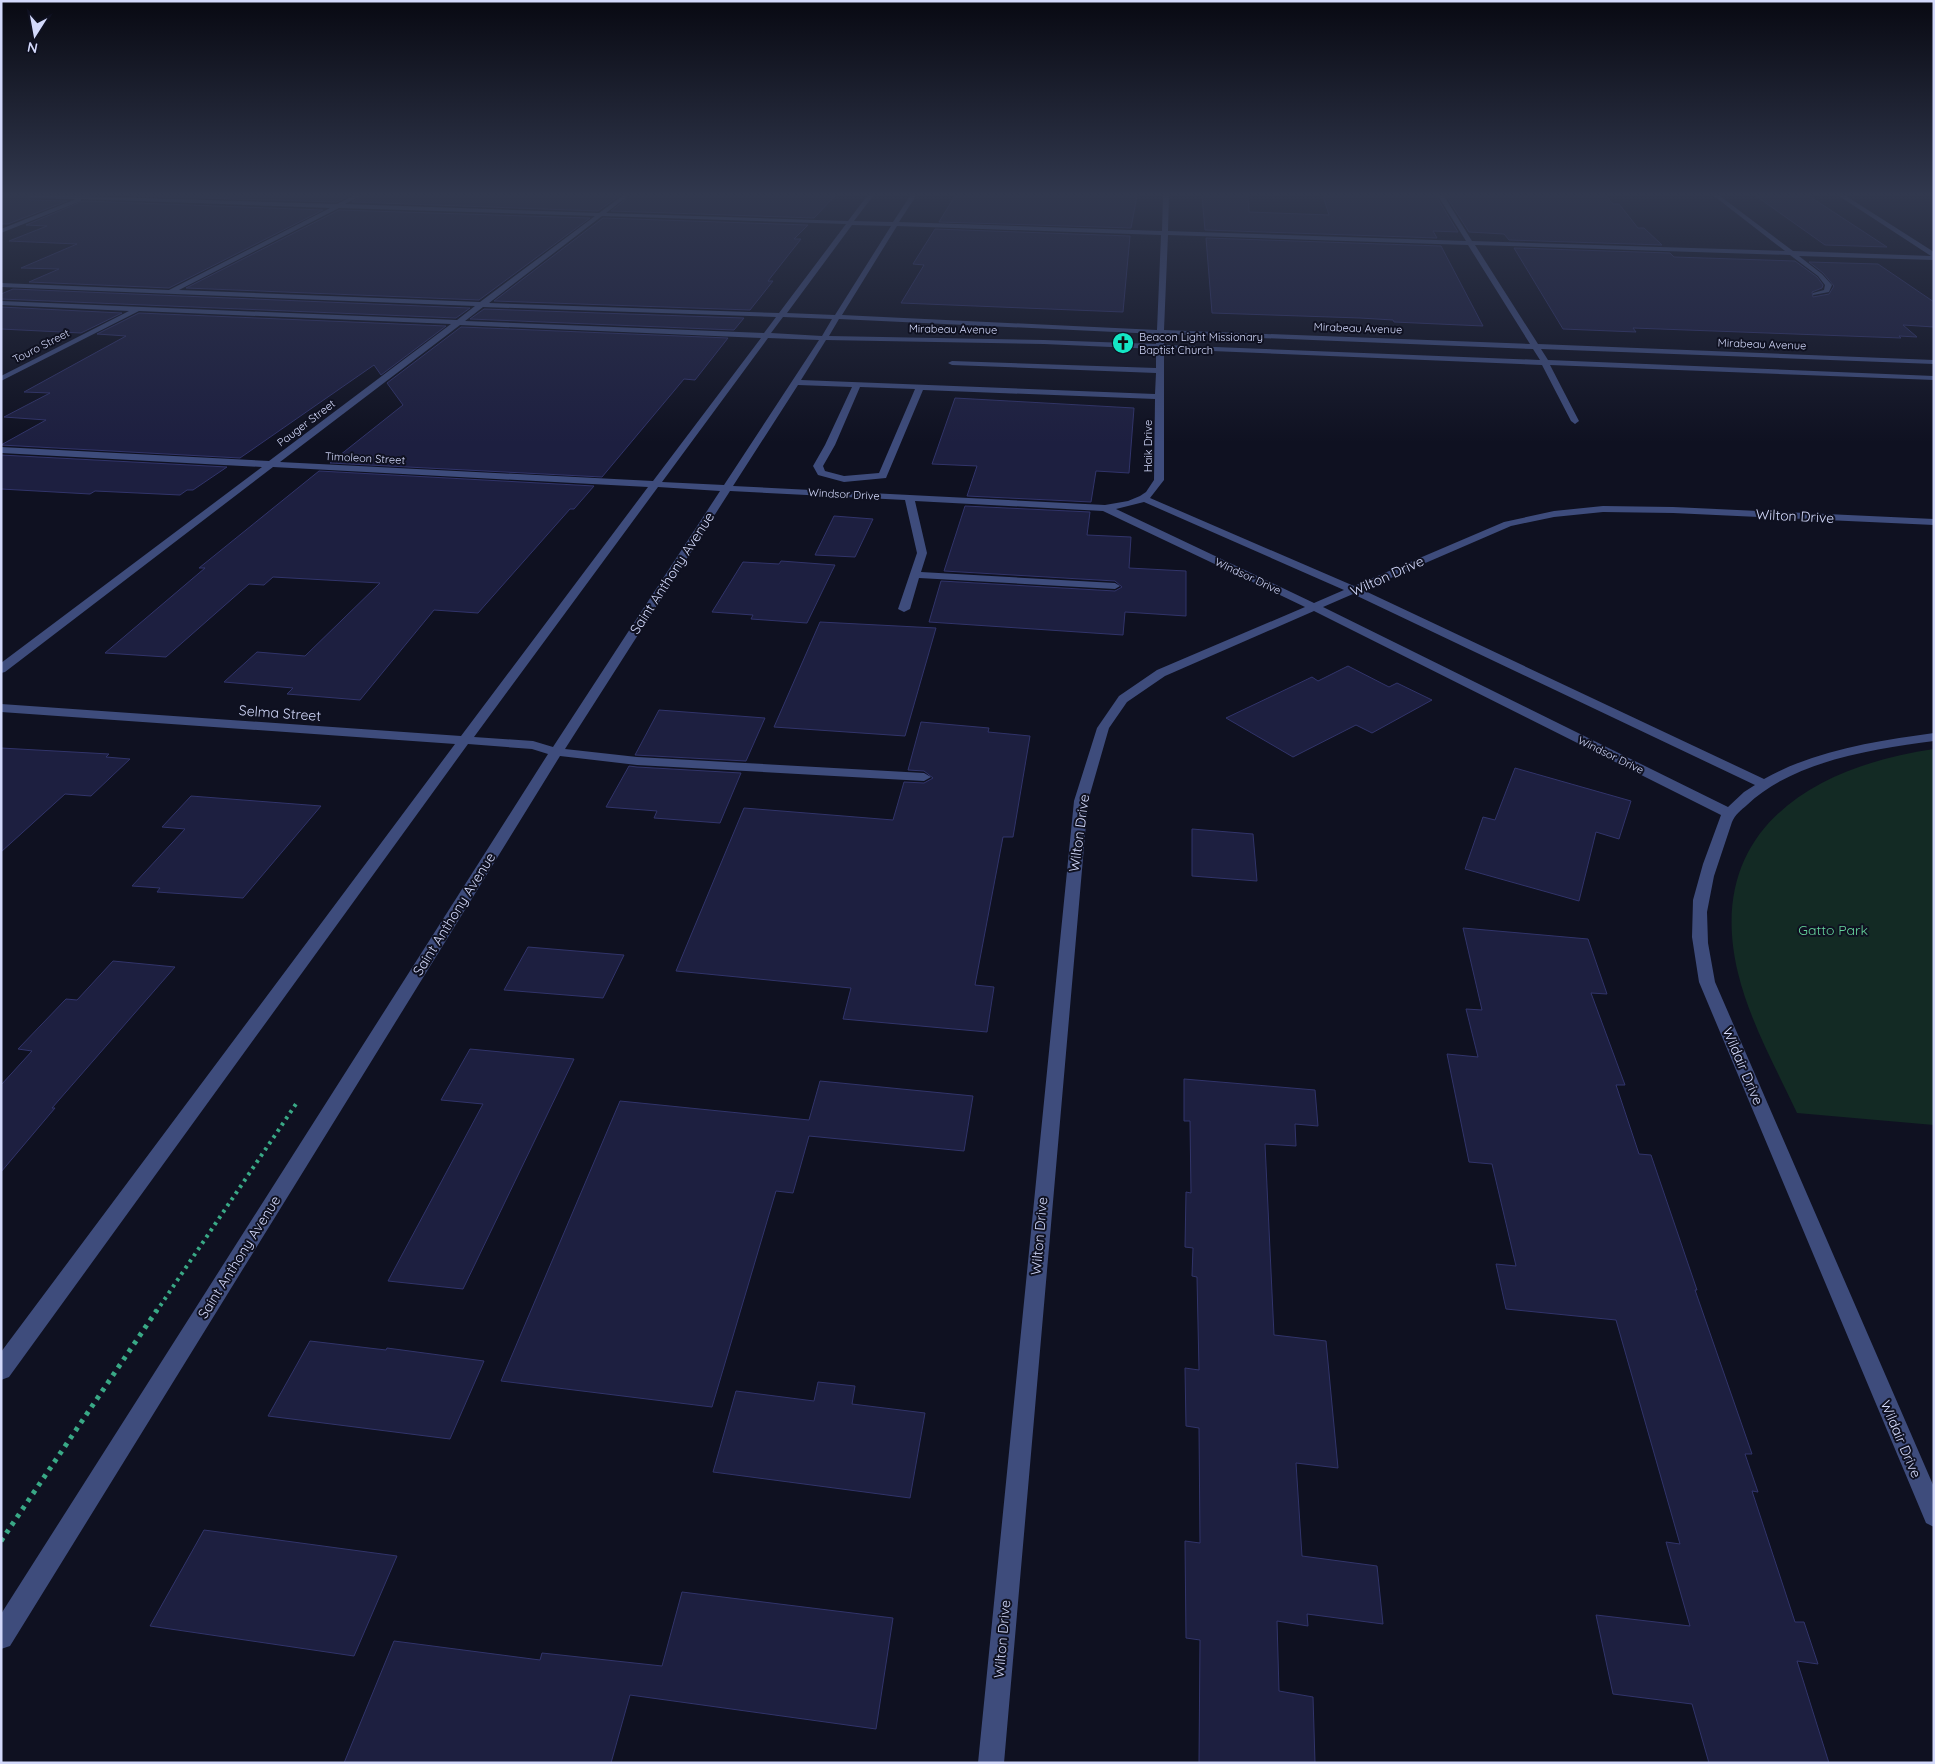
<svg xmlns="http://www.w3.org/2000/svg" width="1935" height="1764" font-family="Quicksand,sans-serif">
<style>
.green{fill:#132a24}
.building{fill:#1d1f40;stroke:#31346a}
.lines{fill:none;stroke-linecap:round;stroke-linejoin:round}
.path-far1{stroke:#39a986;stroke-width:4;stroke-dasharray:3 4.5;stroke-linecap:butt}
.path{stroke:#39a986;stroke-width:5;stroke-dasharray:4 5.5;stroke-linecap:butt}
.minor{fill:#3e4c7c;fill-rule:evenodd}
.labels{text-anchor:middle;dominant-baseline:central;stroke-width:4;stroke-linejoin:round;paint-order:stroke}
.far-street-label{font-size:11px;fill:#d3d9fb;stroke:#0f1121}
.far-poi-label{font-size:11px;fill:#d3d9fb;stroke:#0f1121;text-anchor:start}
.street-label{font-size:14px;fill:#d3d9fb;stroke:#0f1121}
.park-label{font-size:14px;fill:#66d59d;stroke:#0f1121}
</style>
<rect width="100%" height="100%" fill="#0f1121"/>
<path class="green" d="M1934,749V1125L1797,1113C1776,1068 1750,1022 1738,973C1704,832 1810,767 1934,749Z"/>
<path class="building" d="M1,196H25L30,200L67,201L8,224H1Z
M132,196H349L337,202Z
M362,196H619L598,211L352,202Z
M630,196H835L814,218L611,211Z
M955,196H1137L1131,228L939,222Z
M1202,196H1248L1249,212L1329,215L1323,196H1436L1458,232L1433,231L1437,238L1205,230Z
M1446,196H1606L1613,204H1619L1638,228H1644L1662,245L1509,240L1504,234L1469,232Z
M1756,196H1809L1887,247L1825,245Z
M83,201L323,210L169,288L29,282L59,269L21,268L77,244L9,241L47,226L26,225Z
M339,210L590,218L479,300L186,288Z
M603,218L808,225L794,239H801L768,281H773L750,310L494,301Z
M935,229L1130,236L1123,312L901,303L924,265L913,264Z
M1206,238L1441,246L1483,326L1394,322L1393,320L1360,318L1212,313Z
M1514,248L1670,253L1674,257L1795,261L1817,277L1823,285L1822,288L1812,292L1813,297L1829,294L1834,286L1823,273L1809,262L1878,264L1934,302V327L1903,325L1917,337L1899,336L1901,338L1633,328L1636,332L1563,329Z
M13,289L470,308L456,318L1,299V294Z
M1,307L122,313L81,333L1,329Z
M484,309L744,318L734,330L470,319Z
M139,313L446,326L381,375L374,365L240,458L1,445L46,420L4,417L50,393L24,392L126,336L97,334Z
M461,327L728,338L695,380L684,379L602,477L330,463L403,405L387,383Z
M955,398L1134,408L1129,473L1096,471L1091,502L967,496L977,466L932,464Z
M1,455L227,467L193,490H187L180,495L95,491L90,494L1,489Z
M319,471L594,486L574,509H570L478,613L434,610L360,700L287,694L293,688L224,682L257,652L305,656L380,583L273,577L264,585L249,584L166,657L105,653L205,568H199Z
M965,506L1090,512L1087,535L1131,537L1129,568L1186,571V616L1125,612L1123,635L929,622L941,581L1115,591L1122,587L1115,581L944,571Z
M834,516L873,519L855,557L815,555Z
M781,561L835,565L807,623L751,619L753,615L712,612L743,562L779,564Z
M820,622L936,628L905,736L774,727Z
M1348,666L1389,687L1397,683L1432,700L1372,733L1356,725L1293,757L1226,718L1312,677L1318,681Z
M659,710L765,718L746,761L635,755Z
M921,722L989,728L988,732L1030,736L1013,837H1003L975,985L994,987L987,1032L843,1019L851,988L676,971L744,808L893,820L904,782L924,783L933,778L924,771L908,770Z
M1,748L109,754L106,757L130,759L91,796L65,794L1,852Z
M629,766L637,767L741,773L720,823L654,818L657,811L606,807Z
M1515,768L1631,801L1619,839L1596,832L1579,901L1465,869L1483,817L1495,820Z
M191,796L321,806L243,898L157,892L160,888L132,886L185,829L162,827Z
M1192,829L1253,834L1257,881L1192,876Z
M1463,928L1588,939L1607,994L1591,993L1625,1085H1616L1639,1154L1651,1155L1697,1290H1695L1752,1454H1745L1758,1492L1752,1491L1795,1622H1804L1818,1664L1797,1661L1829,1763H1709L1692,1704L1613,1694L1596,1615L1690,1626L1666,1542L1680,1544L1616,1320L1506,1309L1496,1264L1516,1266L1492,1164L1469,1162L1447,1054L1478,1057L1466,1009L1482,1010Z
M528,947L624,955L603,998L504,990Z
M113,961L175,967L52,1108H55L1,1172V1085L32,1051L18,1049L66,999L77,1000Z
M470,1049L574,1059L463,1289L388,1281L483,1104L441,1100Z
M1184,1079L1315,1090L1318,1126L1295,1124L1296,1146L1265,1144L1274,1335L1326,1341L1338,1468L1296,1463L1302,1556L1377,1566L1383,1624L1307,1614L1308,1626L1277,1621L1279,1691L1313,1697L1315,1763H1199L1200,1640L1186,1638L1185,1541L1200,1543L1199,1428L1186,1426L1185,1368L1199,1370L1197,1277L1192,1276L1193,1248L1185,1247L1186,1192L1191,1193L1190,1121H1184Z
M820,1081L973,1096L964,1151L809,1136L793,1193L776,1191L712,1407L501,1381L620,1101L809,1120Z
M310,1341L386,1350L387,1348L484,1361L450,1439L268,1416Z
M818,1382L855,1386L852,1404L925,1413L910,1498L713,1472L736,1391L814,1401Z
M204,1530L397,1556L354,1656L150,1626Z
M682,1592L893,1618L876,1729L630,1695L611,1763H344L394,1641L540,1660L542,1653L662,1666Z"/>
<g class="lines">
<path class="path-far1" d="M156,1312L296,1104"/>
<path class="path" d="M1,1541L157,1310"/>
<path class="minor" d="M27,196H77L337,204L353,196H360L345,204L599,213L622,196H628L606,213L848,221L867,196H873L854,221L893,222L910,196H916L899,222L1162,231L1163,196H1169L1168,231L1466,241L1438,196H1444L1472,241L1785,251L1714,196H1720L1793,251L1931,256L1839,196H1846L1934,252V260L1799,256L1822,274L1832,285L1829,292L1813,295V293L1824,290L1825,285L1818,276L1790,255L1475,245L1538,344L1934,360V364L1541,349L1548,360L1934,376V380L1550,365L1579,421L1575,424L1571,421L1542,365L1164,349V480L1150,498L1354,586L1504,522L1554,511L1603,506L1673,507L1934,519V525L1673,513L1603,512L1554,517L1511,526L1363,590L1764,779C1815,750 1877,741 1934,733V741C1873,749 1793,761 1747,805C1741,810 1735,815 1732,822L1714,876L1707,912L1708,943L1715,982L1934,1487V1527L1926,1523L1699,982L1692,937L1693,900L1703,864L1721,815L1314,611L1165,676L1127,702L1109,728L1088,801L1004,1763H978L1074,801L1097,728L1119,696L1157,670L1305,607L1103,511L915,501L927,553L921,572L1115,583L1120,586L1115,589L919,578L910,609L904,612L898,609L917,553L905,500L730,491L565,749L637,757L924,773L931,777L924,781L637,765L560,756L10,1646L1,1649V1614L548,754L532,749L468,744L9,1377L1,1380V1352L455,744L1,712V704L461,736L648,487L273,467L5,672L1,673V663L262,467L1,453V447L269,461L451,324L139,311L1,381V376L129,311L1,305V301L457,320L475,306L1,287V283L169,290L330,208L81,199V201L1,233V229L76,199L30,198ZM339,208L595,216L480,302L179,290ZM602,216L846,224L779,313L489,303ZM852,225L891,226L835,315L787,313ZM897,226L1161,235L1157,330L842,315ZM1168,235L1468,245L1530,344L1164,330ZM483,307L776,317L764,333L465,321ZM783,317L832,319L822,336L771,333ZM839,319L1157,334L1156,344L1044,340L829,336ZM460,325L761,338L653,481L280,462ZM1164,334L1533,349L1540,360L1164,345ZM768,338L819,340L724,485L662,482ZM826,340L1044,344L1156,349V368L952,361L948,363L952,365L1156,373L1155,394L801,380ZM798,385L852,387L825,445L813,466L818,475L844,482L886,478L923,390L1155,399L1154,480L1146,492L1140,496L1128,501L1105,505L733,486ZM860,387L915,389L879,473L844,476L825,471L823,466L835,445ZM658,487L720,491L553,747L533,741L474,737ZM1144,502L1344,590L1314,603L1116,509ZM1353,594L1755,785L1744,792L1728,807L1323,607Z"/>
</g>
<linearGradient id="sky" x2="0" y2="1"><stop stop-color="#080912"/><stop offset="0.44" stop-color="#31384e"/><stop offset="1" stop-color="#31384e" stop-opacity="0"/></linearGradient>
<rect width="1935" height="443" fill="url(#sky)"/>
<defs>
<g id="church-disc" transform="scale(1.125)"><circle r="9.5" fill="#14e6c5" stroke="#0f1121"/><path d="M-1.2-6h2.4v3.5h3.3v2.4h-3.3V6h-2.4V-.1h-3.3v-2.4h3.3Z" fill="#111"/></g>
</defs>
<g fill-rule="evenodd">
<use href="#church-disc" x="1123" y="343"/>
</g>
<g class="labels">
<g class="far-street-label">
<text transform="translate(1358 328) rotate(2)">Mirabeau Avenue</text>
<text transform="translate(953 329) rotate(1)">Mirabeau Avenue</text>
<text transform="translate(1762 344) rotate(2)">Mirabeau Avenue</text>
<text transform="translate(41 346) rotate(-27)">Touro Street</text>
<text transform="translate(306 423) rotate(-37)">Pauger Street</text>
<text transform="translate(1148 446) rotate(-90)">Haik Drive</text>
<text transform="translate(365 458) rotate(3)">Timoleon Street</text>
<text transform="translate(844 494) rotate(3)">Windsor Drive</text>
<text transform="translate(1248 576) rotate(25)">Windsor Drive</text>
<text transform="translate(1611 755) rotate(26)">Windsor Drive</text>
</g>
<g class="far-poi-label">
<text x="1139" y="337">Beacon Light Missionary<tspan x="1139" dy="13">Baptist Church</tspan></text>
</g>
<g class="street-label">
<text transform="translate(1795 516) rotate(3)">Wilton Drive</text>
<text transform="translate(672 573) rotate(-57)">Saint Anthony Avenue</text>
<text transform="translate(1387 576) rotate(-24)">Wilton Drive</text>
<text transform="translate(280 713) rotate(4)">Selma Street</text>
<text transform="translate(1079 833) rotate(-82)">Wilton Drive</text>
<text transform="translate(454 914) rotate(-58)">Saint Anthony Avenue</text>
<text transform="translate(1743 1066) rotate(67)">Wildair Drive</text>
<text transform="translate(1039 1236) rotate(-85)">Wilton Drive</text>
<text transform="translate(239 1257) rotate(-58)">Saint Anthony Avenue</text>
<text transform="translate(1901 1439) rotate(67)">Wildair Drive</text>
<text transform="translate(1002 1639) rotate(-85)">Wilton Drive</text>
</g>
<g class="park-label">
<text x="1833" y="930">Gatto Park</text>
</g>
</g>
<rect width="1935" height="1764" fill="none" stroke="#d3d9fb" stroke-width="5"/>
<g transform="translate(35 35) rotate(191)" stroke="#0f1121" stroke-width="4" paint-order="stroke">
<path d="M0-4L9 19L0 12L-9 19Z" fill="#d3d9fb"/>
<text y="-8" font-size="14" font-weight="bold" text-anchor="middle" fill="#d3d9fb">N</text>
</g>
</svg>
